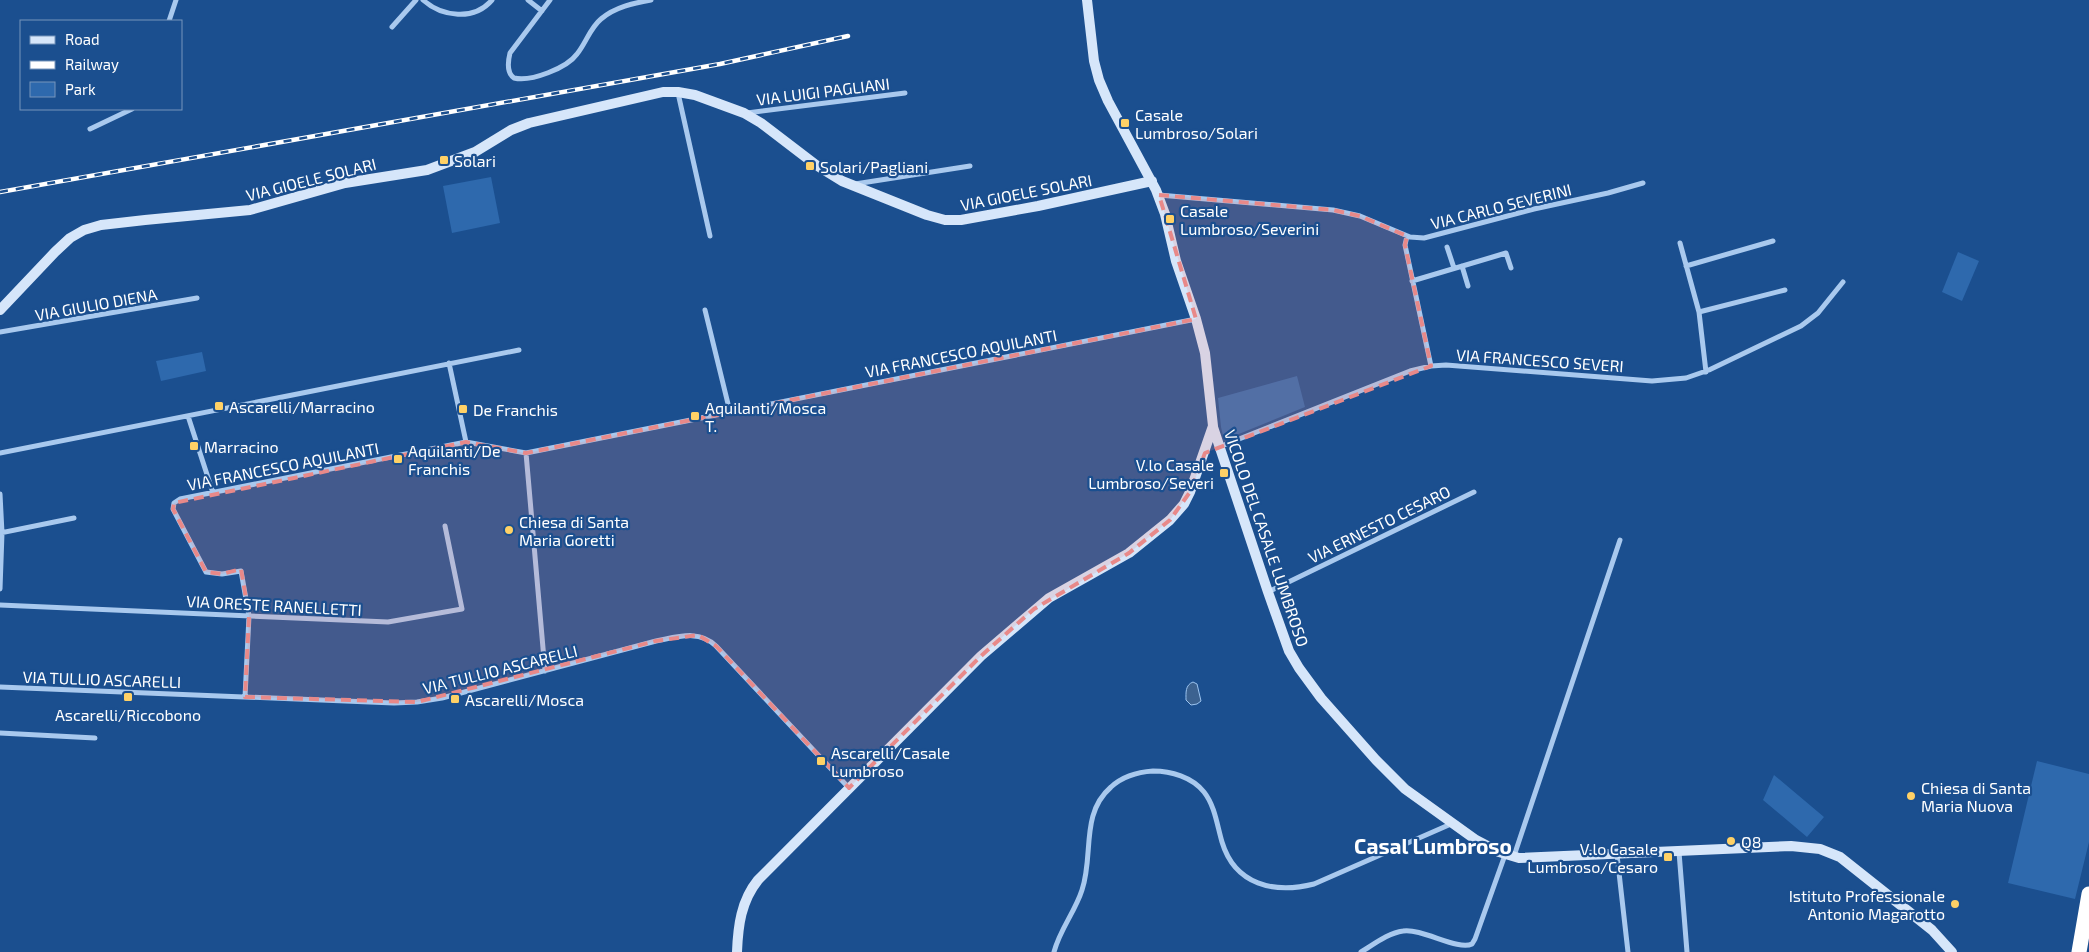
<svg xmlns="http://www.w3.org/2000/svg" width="2089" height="952" font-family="'Exo 2',sans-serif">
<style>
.green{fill:#2e69ad}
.water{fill:#3c6290;stroke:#9cc4f0}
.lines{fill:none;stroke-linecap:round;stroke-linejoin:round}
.street{stroke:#a9c9ee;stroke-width:5}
.secondary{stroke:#d6e6fa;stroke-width:10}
.highway{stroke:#fff;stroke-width:15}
.rail-casing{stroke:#fff;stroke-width:4.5}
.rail{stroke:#1b4f8f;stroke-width:2.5;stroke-dasharray:8;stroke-linecap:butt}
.marked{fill:#e88989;fill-opacity:0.2;stroke:#e88989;stroke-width:4;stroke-dasharray:10 6;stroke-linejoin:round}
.poi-dot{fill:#ffd166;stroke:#1b4f8f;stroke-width:2}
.labels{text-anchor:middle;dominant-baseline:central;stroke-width:4.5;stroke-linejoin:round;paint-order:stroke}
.street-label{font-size:16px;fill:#fff;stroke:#1b4f8f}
.poi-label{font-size:16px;fill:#fff;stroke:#1b4f8f;text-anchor:start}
.district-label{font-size:21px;font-weight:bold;fill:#fff;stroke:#1b4f8f}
</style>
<rect width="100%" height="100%" fill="#1b4f8f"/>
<path class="green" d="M491,177L500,223L452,233L443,186Z
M1958,252L1979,261L1962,301L1942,292Z
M202,352L206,371L161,381L156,361Z
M1297,376L1305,407L1224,440L1221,427L1218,398Z
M2037,761L2089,774V842L2075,899L2008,883Z
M1774,775L1824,817L1807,837L1763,800Z"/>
<path class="water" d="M1193,682L1197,684L1201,701L1197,704L1191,705L1186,700C1186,693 1185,685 1193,682Z"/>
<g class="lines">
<path class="street" d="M423,0C442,17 474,21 492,0
M528,0L542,11
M550,0L510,53C508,61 507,73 514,78C531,82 567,68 577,54C586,43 590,28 601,19C615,7 634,3 651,0
M169,21L176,0
M392,27L416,0
M678,93L710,236
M747,113L905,93
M90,129L132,109
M855,184L970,166
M1159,195L1333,210L1360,216L1410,237L1424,238L1534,209L1608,193L1643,183
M1407,236L1405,245L1431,366
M1680,243L1699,312L1706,372
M1447,247L1454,268
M1462,266L1468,286
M1686,266L1773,241
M1412,281L1506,253L1511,268
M705,310L730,412
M1699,312L1785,290
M0,332L197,298
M449,363L466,442
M188,416L213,493
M1219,447L1410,371L1431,366L1446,365L1652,381L1686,378L1709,370L1801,326L1818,313L1843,282
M0,453L519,350
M526,453L545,671
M0,494L2,533L0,589
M0,533L74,518
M1268,592L1474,492
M0,605L388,622L462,609L445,526
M0,687L394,703L417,702L442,698L656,641C677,637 699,629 716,646L849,788
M245,697L249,616L241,571L222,574L206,572L173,509L174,503L180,499L466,442L526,453L1196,319
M0,733L95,738
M1679,852L1687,952
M1617,855L1628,952
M1514,856L1620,540
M1054,952C1060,929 1075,912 1082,890C1094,855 1080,814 1111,787C1123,776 1137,772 1153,771C1171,771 1192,777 1204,792C1215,806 1217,825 1222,842C1235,885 1274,894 1314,884L1451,824
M1361,952C1373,945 1388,933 1403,931C1422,928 1458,951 1472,944L1475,939L1505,855"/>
<path class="secondary" d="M0,310L55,252L70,238L84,230L101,225L145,220L250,210L345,183L427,170L475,152L511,130L529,123L663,92H678L695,95L744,113L761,123L816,165L842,181L927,215L945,220H961L1038,206L1152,181
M1213,427L1268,592L1289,651L1299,668L1321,698L1376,760L1405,789L1476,840L1499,852L1519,858L1791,846L1820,849L1840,857L1932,930L1952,952
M737,952C738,926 741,901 758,880L981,656L1049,598L1129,553L1170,520L1184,504L1190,492L1213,426L1205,353L1196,319L1176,261L1165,214L1156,190L1108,101L1099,80L1094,61L1087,0"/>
<path class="highway" d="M2079,952L2089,894"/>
<g class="rail-casing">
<path id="rail" d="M0,192L720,64L848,36"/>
</g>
<use href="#rail" class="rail"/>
</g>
<path class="marked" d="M1159,195L1333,210L1360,216L1407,236L1405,245L1431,366L1205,453L1190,492L1170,520L1129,553L1034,609L981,656L849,788L716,646L698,635L656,641L417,702L245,697L249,616L241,569L222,574L206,572L173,509L174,503L466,442L526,453L1196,319Z"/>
<g class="poi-dot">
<rect x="1120" y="118" width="10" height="10" rx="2.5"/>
<rect x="439" y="155" width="10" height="10" rx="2.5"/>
<rect x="805" y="161" width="10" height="10" rx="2.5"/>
<rect x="1165" y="214" width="10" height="10" rx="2.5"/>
<rect x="214" y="401" width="10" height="10" rx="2.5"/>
<rect x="458" y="404" width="10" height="10" rx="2.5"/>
<rect x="690" y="411" width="10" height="10" rx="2.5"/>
<rect x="189" y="441" width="10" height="10" rx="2.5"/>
<rect x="393" y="454" width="10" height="10" rx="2.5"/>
<rect x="1219" y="468" width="10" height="10" rx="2.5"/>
<circle cx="509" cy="530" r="5"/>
<rect x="123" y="692" width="10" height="10" rx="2.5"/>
<rect x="450" y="694" width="10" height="10" rx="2.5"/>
<rect x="816" y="756" width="10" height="10" rx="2.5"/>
<circle cx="1911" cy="796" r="5"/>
<circle cx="1731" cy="841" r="5"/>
<rect x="1663" y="852" width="10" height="10" rx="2.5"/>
<circle cx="1955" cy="904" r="5"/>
</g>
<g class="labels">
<g class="street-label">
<text transform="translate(823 91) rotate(-7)">VIA LUIGI PAGLIANI</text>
<text transform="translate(311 179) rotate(-14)">VIA GIOELE SOLARI</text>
<text transform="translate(1026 192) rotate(-11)">VIA GIOELE SOLARI</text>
<text transform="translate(1501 206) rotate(-14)">VIA CARLO SEVERINI</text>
<text transform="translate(96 304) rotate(-10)">VIA GIULIO DIENA</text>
<text transform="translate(961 353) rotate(-11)">VIA FRANCESCO AQUILANTI</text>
<text transform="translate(1540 360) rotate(4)">VIA FRANCESCO SEVERI</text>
<text transform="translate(283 466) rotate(-11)">VIA FRANCESCO AQUILANTI</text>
<text transform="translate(1379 524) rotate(-26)">VIA ERNESTO CESARO</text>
<text transform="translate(1267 538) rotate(71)">VICOLO DEL CASALE LUMBROSO</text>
<text transform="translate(274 605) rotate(3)">VIA ORESTE RANELLETTI</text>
<text transform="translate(500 669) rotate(-14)">VIA TULLIO ASCARELLI</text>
<text transform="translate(102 679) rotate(2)">VIA TULLIO ASCARELLI</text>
</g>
<g class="poi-label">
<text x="1135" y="114">Casale<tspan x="1135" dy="18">Lumbroso/Solari</tspan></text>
<text x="454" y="160">Solari</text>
<text x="820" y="166">Solari/Pagliani</text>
<text x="1180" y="210">Casale<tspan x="1180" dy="18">Lumbroso/Severini</tspan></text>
<text x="229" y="406">Ascarelli/Marracino</text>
<text x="705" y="407">Aquilanti/Mosca<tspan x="705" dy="18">T.</tspan></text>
<text x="473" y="409">De Franchis</text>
<text x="204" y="446">Marracino</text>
<text x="408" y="450">Aquilanti/De<tspan x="408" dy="18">Franchis</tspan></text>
<text x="1214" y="464" text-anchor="end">V.lo Casale<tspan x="1214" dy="18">Lumbroso/Severi</tspan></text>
<text x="519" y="521">Chiesa di Santa<tspan x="519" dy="18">Maria Goretti</tspan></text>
<text x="465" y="699">Ascarelli/Mosca</text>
<text x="128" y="714" text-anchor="middle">Ascarelli/Riccobono</text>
<text x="831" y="752">Ascarelli/Casale<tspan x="831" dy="18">Lumbroso</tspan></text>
<text x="1921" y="787">Chiesa di Santa<tspan x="1921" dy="18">Maria Nuova</tspan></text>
<text x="1741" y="841">Q8</text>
<text x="1658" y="848" text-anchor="end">V.lo Casale<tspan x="1658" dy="18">Lumbroso/Cesaro</tspan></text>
<text x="1945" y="895" text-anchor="end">Istituto Professionale<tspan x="1945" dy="18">Antonio Magarotto</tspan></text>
</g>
<g class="district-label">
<text x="1433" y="845">Casal Lumbroso</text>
</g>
</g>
<rect x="20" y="20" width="162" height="90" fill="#1b4f8f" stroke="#7695bc"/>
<rect x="30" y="36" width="25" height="8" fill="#d6e6fa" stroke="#7695bc"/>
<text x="65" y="45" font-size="15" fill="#ffffff">Road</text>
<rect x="30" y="61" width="25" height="8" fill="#ffffff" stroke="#7695bc"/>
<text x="65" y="70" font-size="15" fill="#ffffff">Railway</text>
<rect x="30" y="82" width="25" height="15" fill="#2e69ad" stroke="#7695bc"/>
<text x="65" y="95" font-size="15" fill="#ffffff">Park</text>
</svg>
